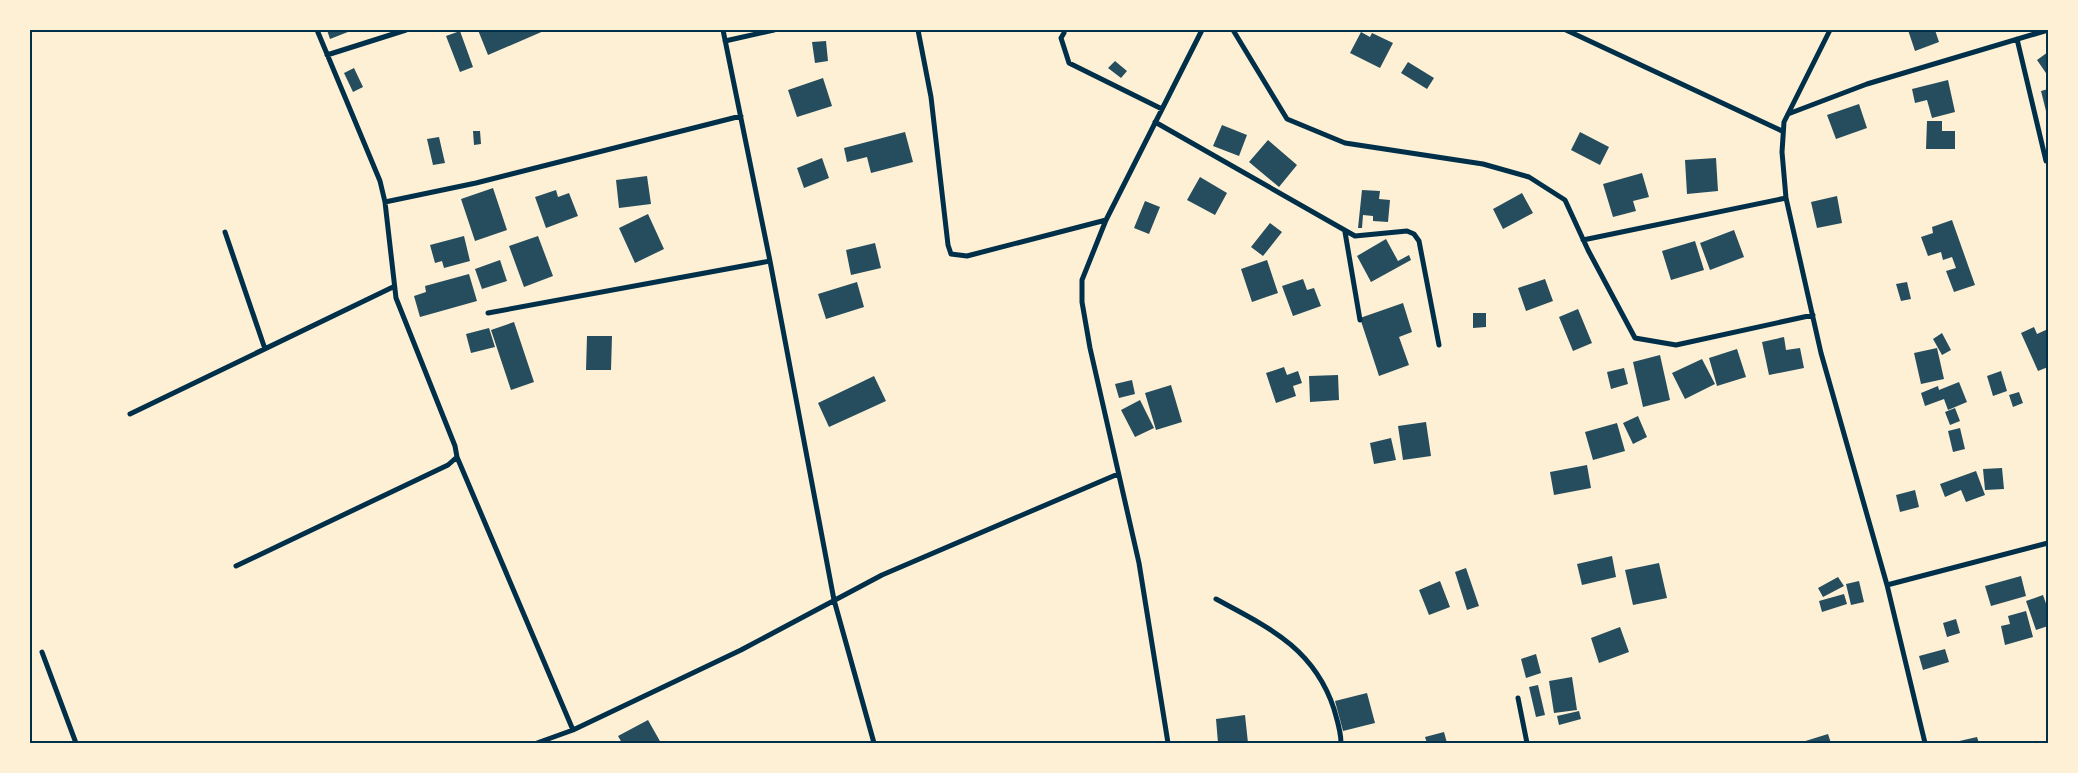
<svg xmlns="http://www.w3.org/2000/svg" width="2078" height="773" font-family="Barlow,sans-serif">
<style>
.building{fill:#264d5e}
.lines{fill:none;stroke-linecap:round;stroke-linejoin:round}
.minor{stroke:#003049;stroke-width:5}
.neatline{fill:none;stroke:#003049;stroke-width:2}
</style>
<rect width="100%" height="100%" fill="#fdf0d5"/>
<path class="building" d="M327,30H353L330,39Z
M478,30H546L488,55Z
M1908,30H1935L1939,42L1915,51Z
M460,31L473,67L460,72L446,36Z
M1361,32L1370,37L1372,33L1393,43L1380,68L1350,53Z
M826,41L828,61L815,63L812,42Z
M2048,52V76L2037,60Z
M1115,61L1127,71L1121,78L1108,68Z
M1408,62L1434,78L1427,89L1401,73Z
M354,68L363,87L353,92L344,73Z
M823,78L832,106L797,117L788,90Z
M1948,80L1955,112L1932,118L1927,100L1915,103L1912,89Z
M2048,89V115H2047L2041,91Z
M1859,104L1867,128L1836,139L1827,115Z
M1927,121H1942V131H1955V149H1926Z
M1222,125L1247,135L1239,156L1213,146Z
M473,131H480L481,144L474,145Z
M905,132L913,162L871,173L867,157L847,162L844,148Z
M1580,132L1609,147L1600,165L1571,150Z
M439,137L445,163L433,165L427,139Z
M1268,140L1297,165L1279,187L1249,162Z
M822,158L829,178L804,188L797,168Z
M1716,158L1718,191L1687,194L1685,160Z
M1642,173L1649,197L1633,201L1636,211L1613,217L1603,184Z
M647,176L651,204L619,208L616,180Z
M1200,177L1227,193L1215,215L1187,200Z
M493,188L507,230L475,241L461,199Z
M556,190L558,197L569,193L578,216L546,228L535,197Z
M1362,190L1380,191L1379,199L1390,200L1388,222L1373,221V216L1363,215L1362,228H1358Z
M1522,193L1533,213L1503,229L1493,209Z
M1837,196L1842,223L1817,228L1811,202Z
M1145,201L1160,207L1149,234L1134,228Z
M648,214L664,249L635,263L619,228Z
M1952,220L1975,285L1954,292L1946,271L1956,268L1952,257L1943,260L1941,252L1928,256L1921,237L1933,233L1932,227Z
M1270,223L1282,232L1263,256L1251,247Z
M1734,230L1744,257L1710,270L1700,243Z
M464,236L470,261L444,268L442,261L435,263L430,245Z
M538,236L553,276L524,287L509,246Z
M1386,239L1398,261L1409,255L1411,260L1371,282L1357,256Z
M1695,241L1704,270L1671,280L1662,251Z
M875,243L881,268L851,275L846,250Z
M500,260L507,281L482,289L475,269Z
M1267,260L1278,293L1252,302L1241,269Z
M469,274L477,301L420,317L414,296L426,292L425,286Z
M1303,279L1307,290L1314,288L1321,306L1293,316L1282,286Z
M1545,279L1553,301L1526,311L1518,288Z
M857,282L864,307L826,319L818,294Z
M1907,282L1911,299L1901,301L1896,284Z
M1403,303L1412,332L1399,337L1409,365L1379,376L1360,318Z
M1578,309L1592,343L1573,351L1559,317Z
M1473,313H1486V327L1473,328Z
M514,322L534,382L511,390L491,330Z
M2034,327L2037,334L2048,329V367L2038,371L2021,333Z
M489,328L495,347L471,353L466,334Z
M1942,333L1951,350L1942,355L1933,339Z
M587,336H612L611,370H586Z
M1784,337L1786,350L1800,348L1804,368L1769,375L1762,342Z
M1937,348L1944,379L1921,384L1914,353Z
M1737,349L1746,377L1717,386L1709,358Z
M1660,355L1670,400L1643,407L1633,362Z
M1702,359L1715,384L1685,399L1672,373Z
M1284,367L1287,375L1298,371L1302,383L1293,386L1296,396L1276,403L1266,373Z
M1624,368L1628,384L1611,389L1607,372Z
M2001,371L2007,391L1993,396L1987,376Z
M1338,375L1339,400L1310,402L1309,376Z
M874,376L886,401L829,427L818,403Z
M1132,380L1135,394L1119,398L1115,384Z
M1959,382L1967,402L1948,410L1944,399L1925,406L1921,393L1938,386L1939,390Z
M1171,385L1182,422L1156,430L1145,393Z
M2019,392L2023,403L2013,407L2009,395Z
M1140,400L1154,428L1135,437L1121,410Z
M1955,408L1960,421L1950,425L1945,412Z
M1638,416L1647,437L1633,444L1623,423Z
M1426,422L1431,456L1403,460L1398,426Z
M1617,423L1625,451L1593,460L1585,432Z
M1960,428L1965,449L1953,452L1948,431Z
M1391,438L1396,460L1374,464L1370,443Z
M1587,465L1591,488L1554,495L1550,472Z
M2002,468L2004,489L1985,490L1983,469Z
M1976,471L1985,495L1966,502L1961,490L1945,497L1940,484Z
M1915,490L1919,507L1900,512L1896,495Z
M1612,556L1616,577L1582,585L1577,564Z
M1659,563L1667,598L1633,605L1625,570Z
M1466,568L1479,606L1467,610L1455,572Z
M2021,576L2026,596L1991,606L1985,586Z
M1838,577L1844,586L1823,597L1818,588Z
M1440,581L1450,607L1429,615L1419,590Z
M1859,581L1864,602L1851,605L1846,584Z
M1844,594L1847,604L1822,612L1819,601Z
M2043,595L2048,609V626L2036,630L2026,601Z
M2026,611L2033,637L2005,645L2001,626L2010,624L2008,616Z
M1956,619L1960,633L1947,637L1943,623Z
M1620,627L1629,652L1599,663L1591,638Z
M1945,649L1949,662L1923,670L1919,656Z
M1536,654L1541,673L1526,678L1521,659Z
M1572,677L1577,710L1554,713L1549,681Z
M1538,685L1545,715L1536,717L1529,687Z
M1367,693L1375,723L1343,731L1335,701Z
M1579,711L1581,719L1559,725L1557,716Z
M1245,715L1248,743H1218L1216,719Z
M648,720L661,743H622L618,736Z
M1444,732L1447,743H1427L1425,737Z
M1828,734L1831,743H1799Z
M1977,737L1979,743H1955V742Z"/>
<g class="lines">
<path class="minor" d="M317,30L380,181L385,202L476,183L741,116
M723,30L770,261L834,600L874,743
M918,30L931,97L948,245L951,254L967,256L1106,220
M1233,30L1287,119L1345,143L1483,164L1529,177L1565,200L1588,250L1635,338L1676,345L1813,315
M1566,30L1782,131
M1830,30L1784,122L1782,152L1786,198L1821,353L1887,585L1925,743
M1064,33L1061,38L1069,63L1162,109
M2017,39L2046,161
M725,41L774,30
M327,55L406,30
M1788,114L1867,84L2048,30
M1155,122L1355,236L1407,231L1414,234L1419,241L1439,345
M225,232L265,349
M1345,232L1360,320
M1583,240L1786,198
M488,313L770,261
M130,414L393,287
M457,457L573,730
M236,566L448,465L457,457L455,446L396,298L385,202
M1887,585L2048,543
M1216,599C1268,627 1314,648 1334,709C1337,720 1341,731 1341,743
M42,652L76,743
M1518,698L1527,743
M537,743L573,730L741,650L882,575L1118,474
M1168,743L1139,563L1090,348L1082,302V280L1106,220L1202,30"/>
</g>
<rect width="2078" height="773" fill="none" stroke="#fdf0d5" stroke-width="62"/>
<rect x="31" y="31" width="2016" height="711" class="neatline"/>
</svg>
